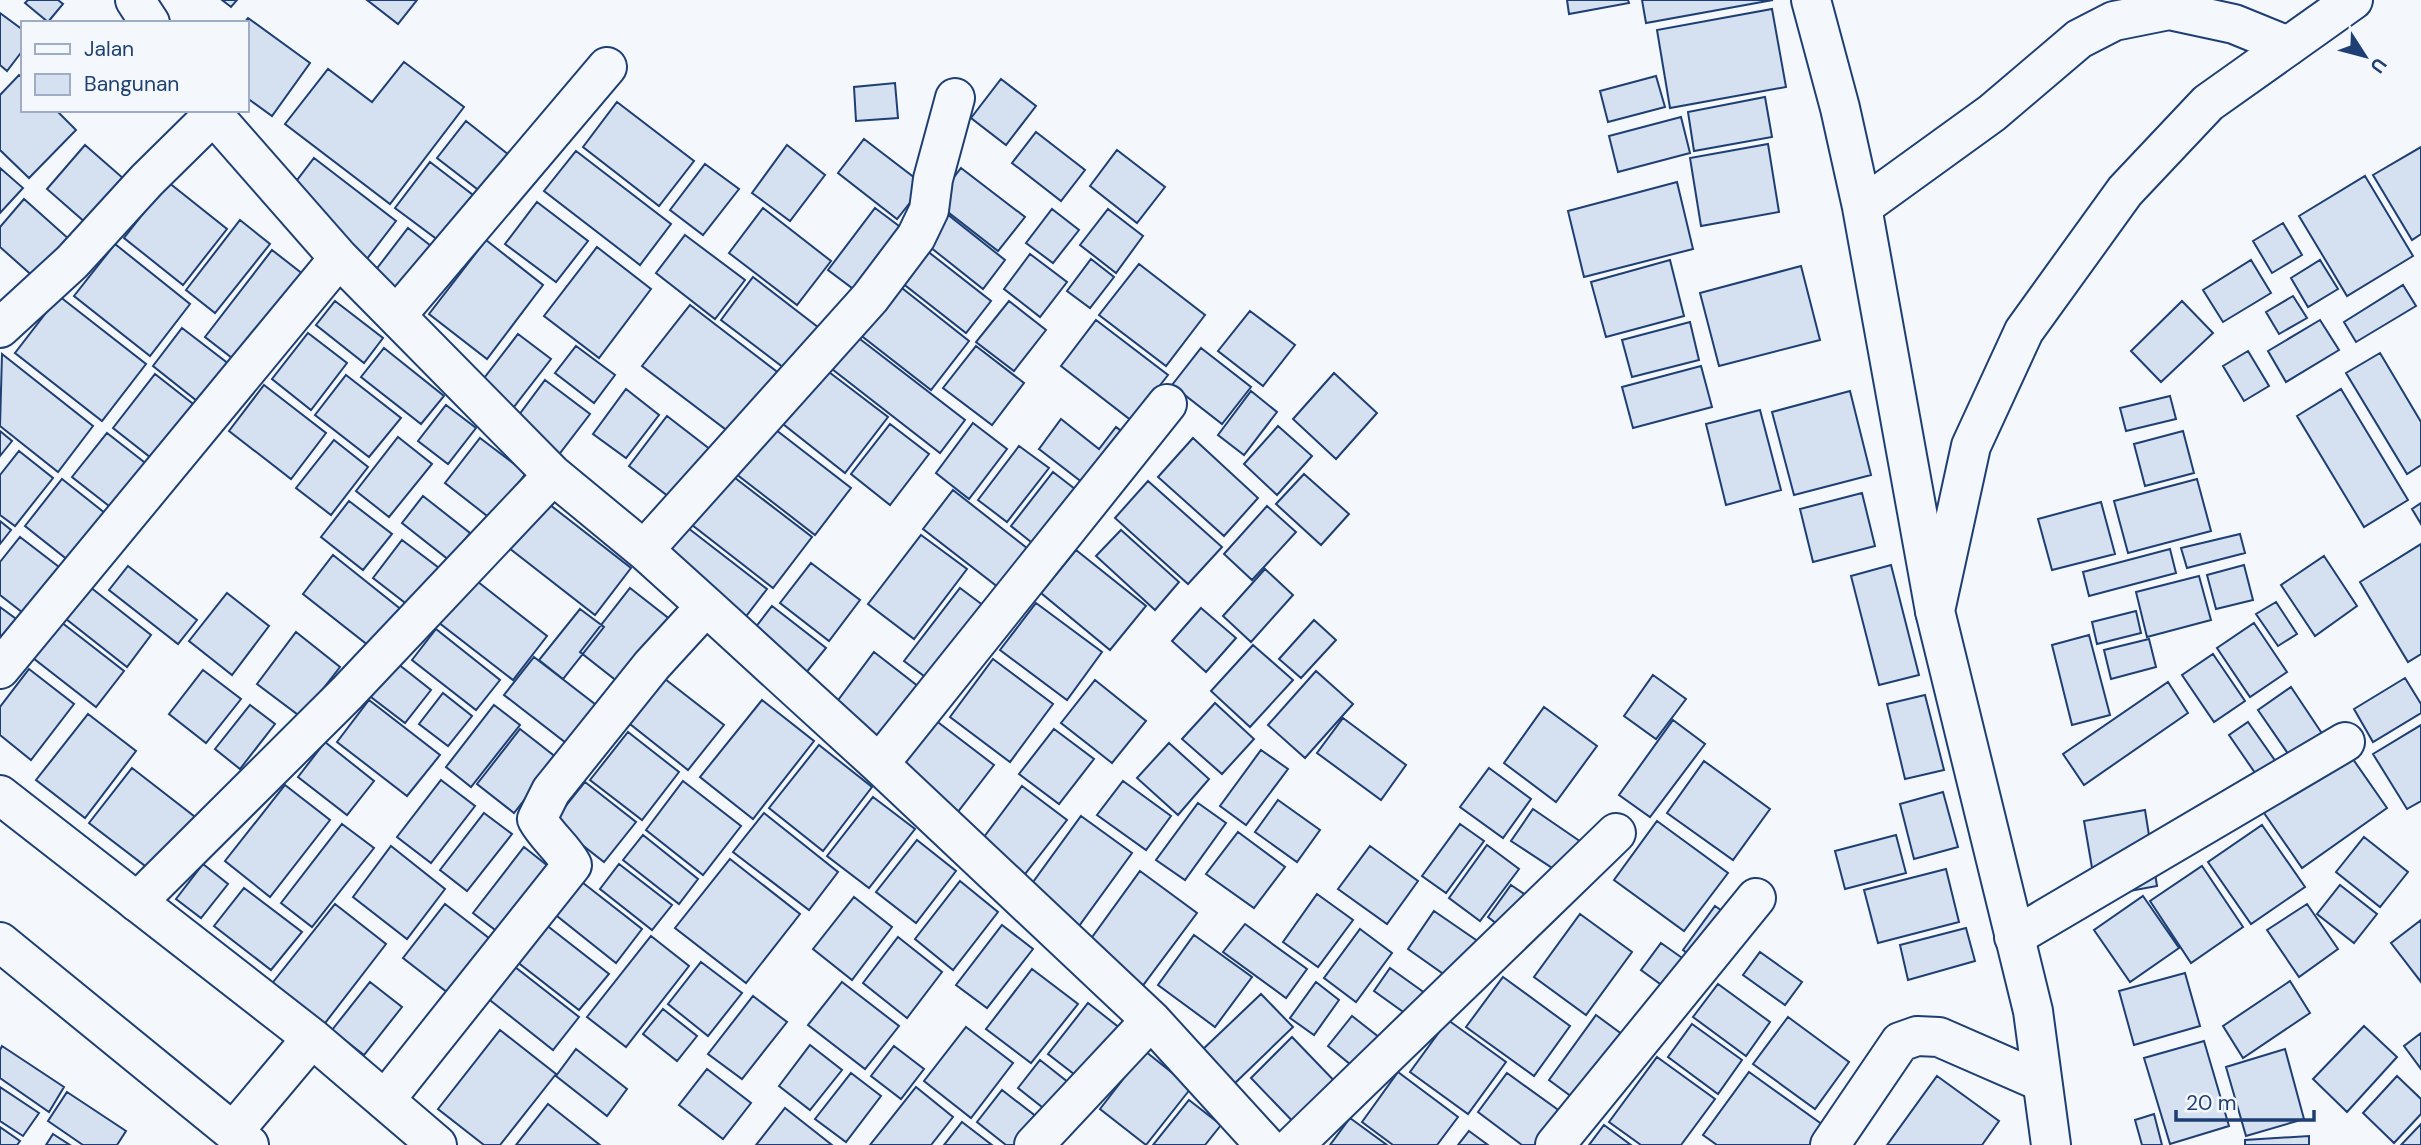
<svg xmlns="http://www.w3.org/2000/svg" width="2421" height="1145" font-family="'DM Sans',sans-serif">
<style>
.building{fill:#d5e0f0;stroke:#1d3f73;stroke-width:2}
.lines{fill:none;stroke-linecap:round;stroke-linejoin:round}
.minor-casing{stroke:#1d3f73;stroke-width:42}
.primary-casing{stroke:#1d3f73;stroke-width:42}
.trunk-casing{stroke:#1d3f73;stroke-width:42}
.minor{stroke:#f4f7fb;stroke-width:38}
.primary{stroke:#f4f7fb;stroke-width:38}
.trunk{stroke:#f4f7fb;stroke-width:38}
</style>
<rect width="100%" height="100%" fill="#f4f7fb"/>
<path class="building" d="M28,0H58L63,4L48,22L25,3Z
M222,0H237L231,7Z
M367,0H417L398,24Z
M1567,0H1628L1629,3L1569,14Z
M1642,0H1773L1646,23Z
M1772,9L1786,87L1670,108L1657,30Z
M0,13L23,30V50L7,71L0,65Z
M248,18L310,63L272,116L247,98V23H244Z
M404,62L464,107L390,204L285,124L328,69L372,102Z
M19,75L23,78V110H56L76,130L29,178L0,150V95Z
M1656,76L1665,107L1608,122L1600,91Z
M1001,79L1036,106L1006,145L971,118Z
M895,83L898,118L856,121L854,87Z
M1765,97L1772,137L1694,151L1688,112Z
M617,102L694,161L659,206L583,147Z
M1681,117L1690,153L1618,172L1609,136Z
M466,121L509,155L481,192L437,158Z
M1036,132L1085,170L1061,201L1012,163Z
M864,139L924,185L897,219L838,173Z
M1768,144L1779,212L1701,226L1690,158Z
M85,145L132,186L94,230L47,189Z
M787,145L825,175L790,221L752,193Z
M2421,147V234L2412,240L2373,175Z
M1117,150L1165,187L1137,223L1090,186Z
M576,151L671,224L640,265L544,191Z
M314,158L396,221L363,264L281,201Z
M430,162L473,195L438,240L395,208Z
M705,164L739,189L703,235L670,210Z
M0,168L23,188L0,213Z
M961,168L1025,217L998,251L935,202Z
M2365,176L2413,256L2347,296L2299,216Z
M168,182L227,229L183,285L124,238Z
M1677,182L1693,249L1584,277L1568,211Z
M24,199L70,240L36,279L0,247V227Z
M537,202L588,241L556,282L505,244Z
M763,208L831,261L797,305L729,253Z
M875,208L911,235L864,297L828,270Z
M1052,209L1079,230L1053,263L1026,243Z
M1108,209L1143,236L1116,273L1080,245Z
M947,214L1005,260L983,289L925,243Z
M240,220L270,244L215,313L186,290Z
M2283,223L2302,255L2272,273L2253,241Z
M408,228L449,260L410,312L368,280Z
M685,235L745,280L715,319L656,273Z
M486,240L543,285L487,359L429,314Z
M917,243L991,301L966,333L892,275Z
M115,244L190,304L150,356L74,296Z
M597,247L651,289L599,358L544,316Z
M272,250L322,289L254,375L205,337Z
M1030,254L1067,282L1040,317L1004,289Z
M1091,259L1114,277L1090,308L1067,291Z
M1670,260L1684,316L1606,337L1591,282Z
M2251,260L2271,293L2223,322L2203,290Z
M2320,260L2338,289L2308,307L2291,278Z
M1139,264L1205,315L1166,366L1099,315Z
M1801,266L1820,340L1719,366L1700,293Z
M753,277L823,331L792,374L721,320Z
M893,281L969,341L931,390L854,330Z
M2403,285L2416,306L2356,342L2344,322Z
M59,296L146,364L102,421L15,353Z
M2293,296L2307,318L2279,334L2266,312Z
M335,301L383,338L364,363L316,325Z
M1009,301L1046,330L1014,371L976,342Z
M2182,301L2213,333L2161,382L2131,351Z
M690,305L780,374L733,435L642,366Z
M1250,311L1295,345L1263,386L1218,351Z
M1096,320L1168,375L1132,421L1061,366Z
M2320,320L2339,350L2286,382L2268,351Z
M1690,322L1699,360L1632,377L1622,340Z
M182,328L251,381L221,420L153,366Z
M308,333L347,363L311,410L272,379Z
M518,334L551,359L510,412L478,386Z
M856,336L965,420L940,453L832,369Z
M576,346L615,375L594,403L555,373Z
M976,346L1024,383L992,425L943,388Z
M384,348L444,396L421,424L361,377Z
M1201,348L1251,387L1222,424L1172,385Z
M2248,351L2269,386L2244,401L2223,366Z
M2380,353L2421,422V465L2407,474L2346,373Z
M2,354L93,426L58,472L0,426Z
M1701,366L1712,407L1633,428L1622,387Z
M825,369L888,417L845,473L783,424Z
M1334,373L1377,413L1336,459L1293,419Z
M155,374L211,418L169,472L113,428Z
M346,375L401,418L369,457L315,415Z
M545,380L590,414L554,461L510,427Z
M264,385L326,433L291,479L229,431Z
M626,389L659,415L626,458L593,434Z
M2341,389L2408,500L2364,527L2297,416Z
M1251,391L1277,412L1244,455L1218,435Z
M1850,391L1871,475L1794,495L1772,412Z
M2170,396L2176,419L2126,431L2120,408Z
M446,405L476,428L448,464L418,441Z
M1760,410L1781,490L1726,505L1706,424Z
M667,416L711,450L673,500L629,466Z
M1061,419L1099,449L1116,427L1139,445L1100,496L1039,449Z
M767,423L851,488L815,535L731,470Z
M973,423L1007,449L969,499L936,473Z
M890,424L929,454L890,505L851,474Z
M1278,426L1312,456L1277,495L1244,464Z
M0,431L12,441L0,456Z
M2183,431L2194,473L2145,486L2134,444Z
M107,433L167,480L132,524L72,477Z
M398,437L432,464L389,517L356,491Z
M480,438L526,473L491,519L445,483Z
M1193,438L1258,498L1224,536L1158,477Z
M334,440L368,467L331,515L296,488Z
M1019,446L1049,468L1007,522L978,500Z
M19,451L53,478L15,526L0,515V475Z
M726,471L812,537L773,588L687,521Z
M1053,472L1093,503L1051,558L1011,526Z
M1304,474L1349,514L1321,545L1276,504Z
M62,479L115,521L78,568L25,526Z
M2197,479L2211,531L2128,553L2114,501Z
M1148,481L1222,547L1188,584L1115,518Z
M953,490L1046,563L1016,601L923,529Z
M1862,493L1875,546L1813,562L1800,509Z
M423,496L470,533L449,560L402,523Z
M349,501L392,534L363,570L321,537Z
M545,501L631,568L595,615L509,548Z
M2101,502L2115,554L2052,570L2038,519Z
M2421,503V524L2412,509Z
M1267,506L1296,532L1252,580L1224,554Z
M0,521L11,530L0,544Z
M688,528L767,589L744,619L664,558Z
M1121,530L1179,582L1155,610L1096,556Z
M2240,534L2245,553L2187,568L2181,548Z
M921,535L967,569L914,639L868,604Z
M20,537L72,577L36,623L0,595V562Z
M402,540L447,574L417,612L373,578Z
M2421,544V654L2408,662L2360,582Z
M2170,549L2176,573L2089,596L2083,572Z
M1076,550L1146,606L1110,650L1041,593Z
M333,555L408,615L378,653L303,594Z
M2324,556L2357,606L2315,636L2281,585Z
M811,563L860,600L829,641L780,603Z
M1891,565L1919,675L1879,685L1851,576Z
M2244,565L2253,600L2216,609L2207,575Z
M128,566L197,620L178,644L109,590Z
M1265,569L1293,595L1251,642L1223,616Z
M2199,576L2211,620L2147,637L2136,592Z
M473,578L547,636L513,680L438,622Z
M85,583L151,635L127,667L61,615Z
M630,588L676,624L627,689L580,652Z
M960,588L1004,621L948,694L904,661Z
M227,593L269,626L232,675L189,641Z
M2276,602L2297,634L2278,646L2256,614Z
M1036,603L1102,652L1067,700L1000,650Z
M772,606L826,648L801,679L748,637Z
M0,607L23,624L0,654Z
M1201,608L1236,638L1206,672L1172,641Z
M580,609L604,627L563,679L539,660Z
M2136,611L2141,633L2097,644L2092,622Z
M1314,620L1336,640L1301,678L1279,659Z
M61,622L124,671L96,707L33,658Z
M2254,623L2287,672L2250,697L2217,648Z
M436,629L500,680L476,710L412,660Z
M296,632L340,667L301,717L257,684Z
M2089,635L2110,715L2072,725L2052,645Z
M2149,639L2156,667L2111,679L2104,650Z
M1253,645L1293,680L1250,727L1211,691Z
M874,652L919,687L875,745L830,711Z
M2213,654L2245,701L2214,722L2182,675Z
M534,657L600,708L570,746L504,695Z
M993,659L1053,704L1010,762L950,717Z
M393,660L431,690L405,723L367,694Z
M29,669L74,704L31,760L0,735V707Z
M203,670L241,699L206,743L169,714Z
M1316,671L1353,704L1305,758L1268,725Z
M1653,675L1686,699L1656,739L1624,716Z
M2405,678L2421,704V713L2373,742L2354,709Z
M665,679L724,725L688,770L630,724Z
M1095,680L1146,721L1112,763L1061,723Z
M2168,682L2188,713L2084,785L2063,754Z
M2291,687L2323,735L2291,758L2258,710Z
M443,693L472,716L448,746L419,724Z
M1925,695L1944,770L1905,779L1887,704Z
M369,700L440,755L407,796L337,742Z
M762,700L814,741L753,819L700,777Z
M1215,703L1254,739L1222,774L1182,739Z
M250,705L275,724L240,769L215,749Z
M494,705L520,725L471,787L446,767Z
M1544,707L1597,746L1556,802L1504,763Z
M922,710L994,765L957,813L885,758Z
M88,714L136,751L85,818L36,780Z
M1343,718L1406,765L1381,800L1317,753Z
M1673,720L1705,744L1650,817L1619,795Z
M2248,722L2281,769L2262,783L2229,735Z
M2421,725V801L2407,809L2373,754Z
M520,729L557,758L514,813L477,784Z
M1054,729L1094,759L1059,804L1019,774Z
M628,732L679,772L642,820L590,780Z
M325,742L374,781L347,815L298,777Z
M1169,743L1209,779L1178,815L1137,778Z
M819,745L872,787L823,851L769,808Z
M1261,750L1288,769L1246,825L1220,806Z
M2348,752L2387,808L2302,868L2262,810Z
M1704,761L1770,809L1733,860L1667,813Z
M132,768L199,820L157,875L89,823Z
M1489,768L1531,799L1503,838L1460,807Z
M441,780L475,806L431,863L397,837Z
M683,781L741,826L703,875L646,830Z
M1123,781L1171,816L1146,850L1097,815Z
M585,782L636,822L604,862L553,822Z
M285,785L330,820L270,897L225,861Z
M1022,786L1067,820L1025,874L981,841Z
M1943,792L1958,847L1914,859L1900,804Z
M873,797L915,829L869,888L827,856Z
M1278,800L1320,830L1297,862L1255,832Z
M1198,803L1226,823L1185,880L1156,860Z
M1533,809L1584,844L1563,875L1511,841Z
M2145,810L2157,886L2097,897L2084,821Z
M484,813L512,834L467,891L440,870Z
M764,813L838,872L809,910L733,852Z
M1081,816L1132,853L1079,926L1028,889Z
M1657,821L1728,873L1684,931L1614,880Z
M342,824L374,848L312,927L281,903Z
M1460,824L1484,841L1446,893L1422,876Z
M2262,825L2305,887L2251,924L2208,862Z
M1238,832L1285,867L1254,908L1206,874Z
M643,835L698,879L679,904L623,860Z
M1896,835L1906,873L1845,889L1835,851Z
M2364,837L2408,872L2380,907L2336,872Z
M917,840L956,871L916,923L876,892Z
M1487,845L1519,869L1480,921L1449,898Z
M391,846L445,889L407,939L353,897Z
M1370,846L1418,881L1387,924L1338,889Z
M524,847L558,874L507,939L473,913Z
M730,859L800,914L746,983L675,928Z
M203,864L228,884L201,918L176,899Z
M619,864L672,905L652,930L600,889Z
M2202,866L2243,927L2191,963L2150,901Z
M1946,869L1959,922L1878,943L1864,890Z
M1140,871L1197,913L1141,988L1085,947Z
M578,879L642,929L616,963L552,912Z
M960,881L998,912L953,970L915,939Z
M1511,885L1530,898L1506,931L1488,917Z
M2340,885L2377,914L2354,943L2317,914Z
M244,888L302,932L271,970L214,926Z
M1317,894L1353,920L1318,967L1283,942Z
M2143,896L2179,948L2130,982L2094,930Z
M854,897L892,927L852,980L813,949Z
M335,904L386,944L322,1027L270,986Z
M445,904L494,942L452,996L403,958Z
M2307,904L2338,949L2299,977L2267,930Z
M1715,906L1748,929L1715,974L1683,950Z
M1434,911L1479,942L1452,980L1408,949Z
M1580,914L1632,952L1586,1015L1534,977Z
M2421,920V982L2391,943Z
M545,924L609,974L579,1010L516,961Z
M1245,924L1307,969L1286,998L1223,952Z
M1002,925L1033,949L987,1008L956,985Z
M1966,928L1975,961L1908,980L1900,945Z
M1360,929L1392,953L1356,1002L1324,978Z
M1194,935L1252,977L1215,1027L1158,985Z
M651,936L689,966L626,1047L587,1017Z
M898,937L942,972L907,1018L863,983Z
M1661,943L1709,977L1689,1005L1641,970Z
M1760,952L1802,982L1785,1005L1743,975Z
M506,960L579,1017L553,1050L481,993Z
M701,962L742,993L708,1036L668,1004Z
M1390,968L1429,996L1413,1019L1374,991Z
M1032,969L1078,1004L1031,1063L986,1029Z
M2185,973L2200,1026L2134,1045L2119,991Z
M1503,977L1570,1026L1534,1076L1466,1027Z
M2290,981L2310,1013L2243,1058L2223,1026Z
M370,982L402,1007L364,1055L332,1030Z
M842,982L899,1026L865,1069L808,1025Z
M1316,982L1339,1000L1314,1035L1290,1018Z
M1718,984L1770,1022L1746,1056L1693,1017Z
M1261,994L1293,1027L1233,1085L1200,1052Z
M753,996L787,1022L742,1079L708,1054Z
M1088,1003L1135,1040L1096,1091L1048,1054Z
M663,1009L697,1036L677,1061L643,1034Z
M1596,1015L1638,1046L1591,1111L1549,1080Z
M1352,1016L1380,1038L1356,1069L1328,1046Z
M1788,1017L1849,1062L1815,1109L1753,1064Z
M1448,1020L1506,1062L1468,1114L1410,1072Z
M1692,1024L1742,1060L1718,1094L1668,1057Z
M2364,1026L2397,1057L2347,1112L2313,1079Z
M966,1027L1013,1063L971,1118L924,1081Z
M500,1030L556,1074L500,1145H484L438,1109Z
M2421,1033V1069L2404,1046Z
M1292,1037L1344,1091L1302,1131L1251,1078Z
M2204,1041L2229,1126L2170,1144L2144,1058Z
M810,1045L842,1070L810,1110L779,1086Z
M2,1046L64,1087L49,1112L0,1078V1050Z
M894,1046L924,1069L901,1099L871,1076Z
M576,1049L627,1089L607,1116L556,1076Z
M2285,1049L2304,1119L2246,1136L2226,1067Z
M1145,1051L1191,1088L1146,1145L1100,1109Z
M1657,1057L1715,1099L1681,1145H1641L1609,1122Z
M1040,1060L1083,1094L1061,1122L1018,1088Z
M707,1069L751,1103L723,1139L679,1105Z
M1398,1072L1458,1117L1437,1145H1393L1362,1122Z
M1749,1072L1830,1130L1819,1145H1717L1703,1135Z
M851,1073L881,1096L846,1142L815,1119Z
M1507,1073L1575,1122L1558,1145H1522L1478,1112Z
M1937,1076L1999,1121L1982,1145H1887Z
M2397,1076L2421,1099V1114L2394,1143L2363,1113Z
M0,1087L39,1113L23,1136L0,1121Z
M916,1087L953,1117L931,1145H870Z
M1002,1090L1042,1121L1023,1145H1006L977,1122Z
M67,1092L126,1131L117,1145H83L48,1121Z
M1189,1100L1221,1125L1205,1145H1153Z
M548,1104L600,1145H516Z
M785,1108L832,1145H756Z
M2154,1114L2162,1145H2142L2135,1120Z
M1350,1118L1387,1145H1330Z
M962,1122L992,1145H944Z
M2421,1124V1145H2401Z
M1604,1125L1631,1145H1589Z
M0,1127L20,1141L17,1145H0Z
M1469,1131L1488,1145H1458Z
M53,1134L70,1145H46Z
M2309,1136V1145H2245V1140Z"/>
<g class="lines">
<g class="minor-casing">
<path id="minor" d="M135,0L150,23
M1811,0L1840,108L1862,207L1935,611
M209,110L339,258L553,475L644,550L706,606L879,764L1151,1020L1265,1145
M1862,207L1992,113L2079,39L2114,21L2169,10L2234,24L2288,46
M397,315L607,67
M0,328L72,262L147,180L212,116
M644,550L870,298L916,237L929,210L933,179L955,98
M0,669L339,258
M879,764L1167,404
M137,902L347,693L553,475
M2014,937L2345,742
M385,1100L572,865C562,847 547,837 537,819L551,791L652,665L706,606
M1034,1145L1151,1020
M1294,1145L1616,833
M1555,1145L1756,898
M1830,1145L1900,1042L1917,1036L1939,1037L2042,1082"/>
</g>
<g class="primary-casing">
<path id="primary" d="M0,795L312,1038L437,1145
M0,942L249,1145
M233,1132L312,1038"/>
</g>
<g class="trunk-casing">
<path id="trunk" d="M2051,1145L2033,1011L1935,611L1971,446L2024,331L2125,191L2208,103L2353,0"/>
</g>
<use href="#minor" class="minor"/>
<use href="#primary" class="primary"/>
<use href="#trunk" class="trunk"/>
</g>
<rect x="21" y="21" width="228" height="91" fill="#f4f7fb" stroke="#9eadc5" stroke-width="2"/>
<rect x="35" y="44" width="35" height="10" fill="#f4f7fb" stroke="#9eadc5" stroke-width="2"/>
<text x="84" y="56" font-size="21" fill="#1d3f73">Jalan</text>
<rect x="35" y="74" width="35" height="21" fill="#d5e0f0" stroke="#9eadc5" stroke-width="2"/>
<text x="84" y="91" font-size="21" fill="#1d3f73">Bangunan</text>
<g transform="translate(2365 56) rotate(126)" stroke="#f4f7fb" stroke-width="5" paint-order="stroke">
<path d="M0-5L12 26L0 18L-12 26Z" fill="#1d3f73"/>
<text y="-10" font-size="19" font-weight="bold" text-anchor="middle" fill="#1d3f73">U</text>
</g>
<path d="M2176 1110v10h138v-10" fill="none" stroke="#1d3f73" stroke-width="3.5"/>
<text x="2186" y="1110" font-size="21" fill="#1d3f73" stroke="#f4f7fb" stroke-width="5" paint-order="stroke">20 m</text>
</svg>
